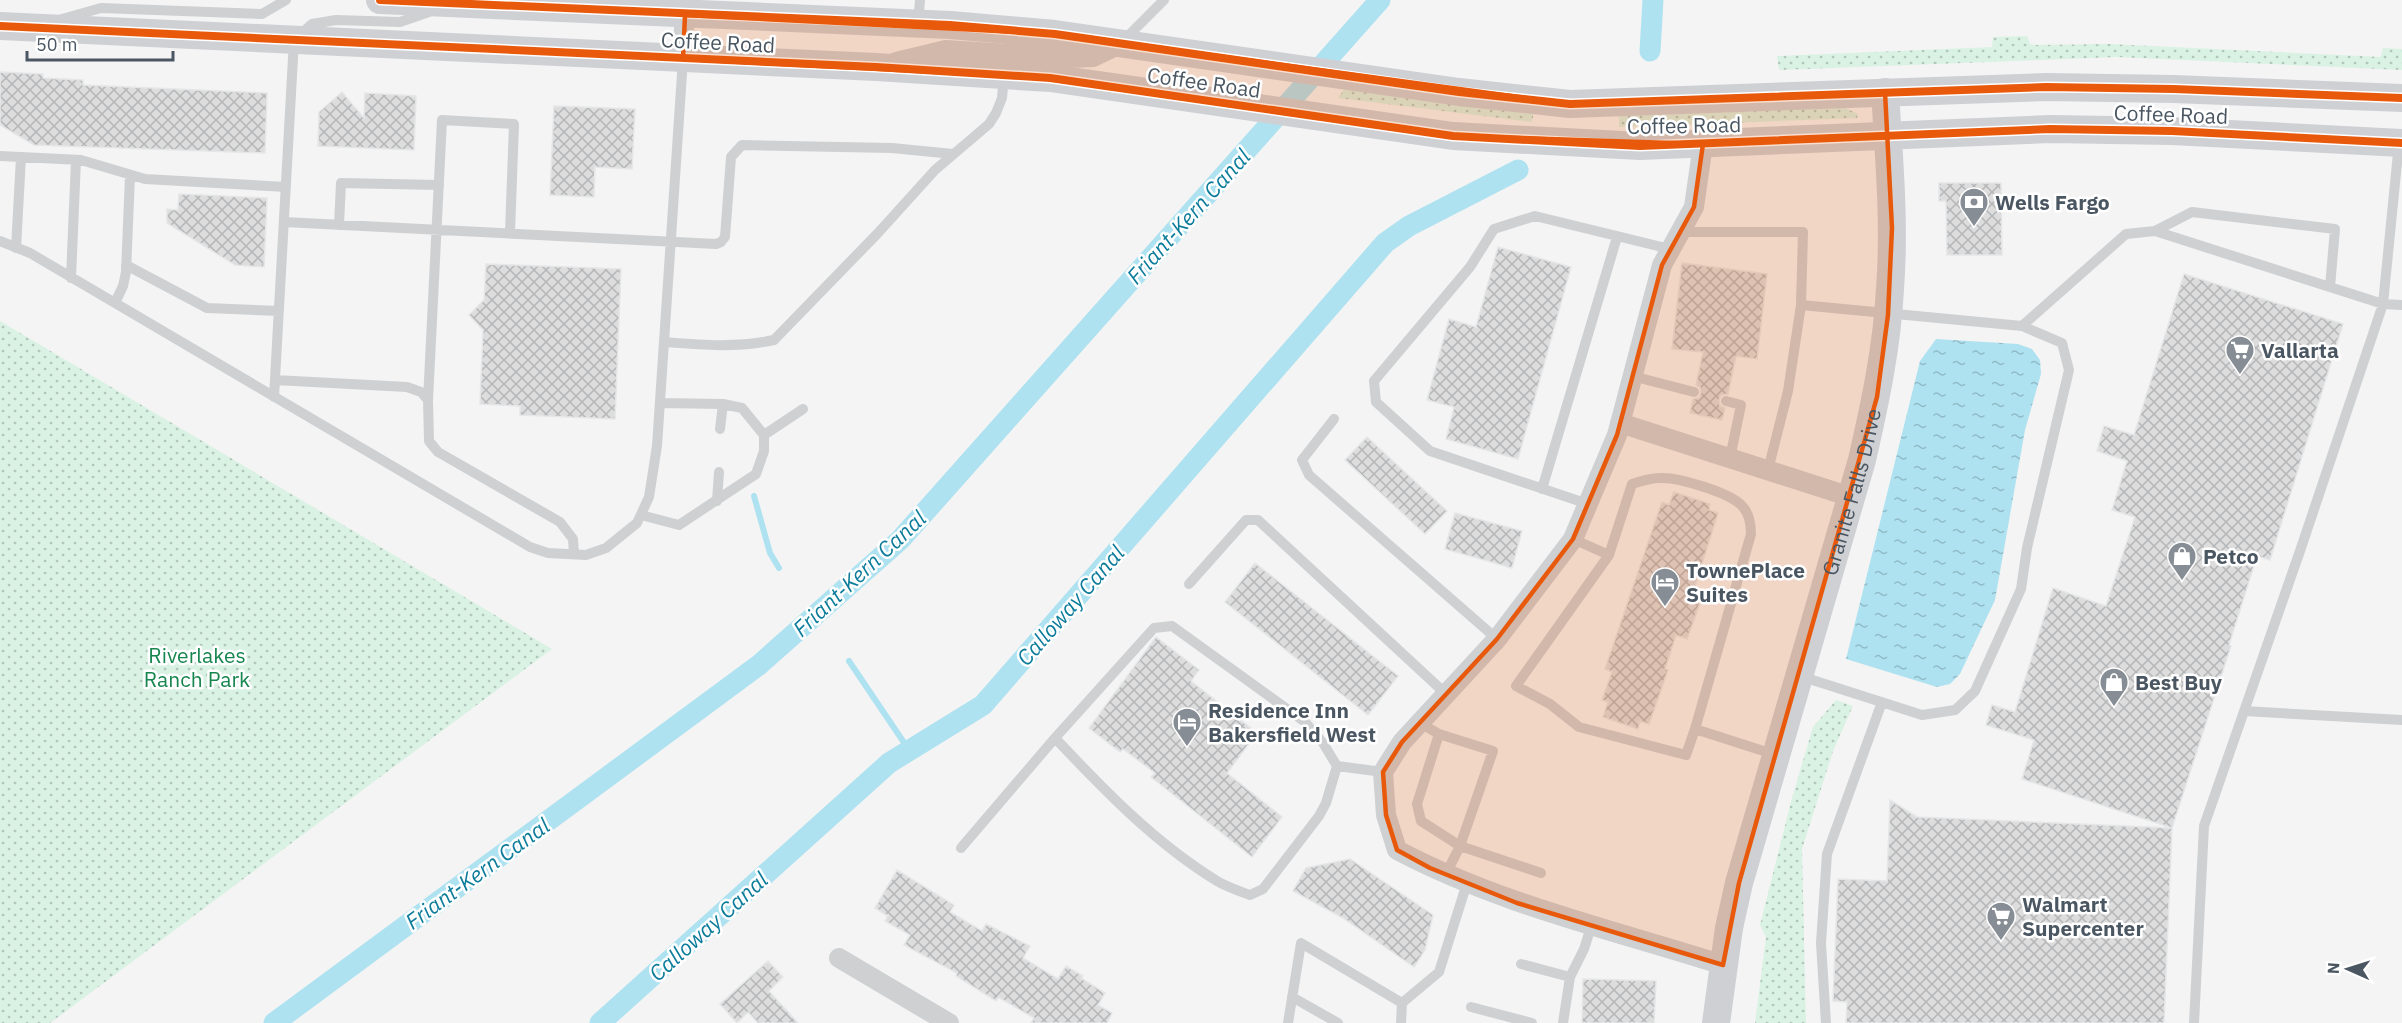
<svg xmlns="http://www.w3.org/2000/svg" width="2402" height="1023" font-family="'IBM Plex Sans',sans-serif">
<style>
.grass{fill:url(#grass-dots)}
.water{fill:url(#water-ripples)}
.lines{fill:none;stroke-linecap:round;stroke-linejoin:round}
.stream{stroke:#aee2f0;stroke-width:6}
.canal{stroke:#aee2f0;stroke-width:21}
.building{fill:url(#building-cross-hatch);stroke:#e5e6e7;stroke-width:1.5}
.lane{stroke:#ced0d2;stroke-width:10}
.street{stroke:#ced0d2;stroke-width:20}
.secondary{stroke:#ced0d4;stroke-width:28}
.cycleway-casing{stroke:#fff;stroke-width:11}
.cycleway{stroke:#e8590c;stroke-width:8}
.marked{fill:#e8590c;fill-opacity:0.2;stroke:#e8590c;stroke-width:4.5;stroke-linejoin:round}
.labels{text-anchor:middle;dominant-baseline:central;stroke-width:5;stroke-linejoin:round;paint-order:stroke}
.street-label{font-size:21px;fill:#4a5661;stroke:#fff}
.poi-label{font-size:21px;font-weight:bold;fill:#4a5661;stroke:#fff;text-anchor:start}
.park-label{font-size:21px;fill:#17864f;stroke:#fff}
.water-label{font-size:22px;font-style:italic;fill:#0c7c9b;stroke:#fff}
</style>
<defs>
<pattern id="grass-dots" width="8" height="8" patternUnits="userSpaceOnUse" patternTransform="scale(1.5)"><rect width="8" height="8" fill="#d9f2e3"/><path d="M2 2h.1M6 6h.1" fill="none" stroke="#b2c7bb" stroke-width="1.8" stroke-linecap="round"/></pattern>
<pattern id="water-ripples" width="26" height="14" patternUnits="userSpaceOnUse" patternTransform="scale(1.5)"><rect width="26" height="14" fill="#aee2f0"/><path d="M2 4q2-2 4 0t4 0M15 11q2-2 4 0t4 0" fill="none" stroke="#90bac6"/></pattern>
<pattern id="building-cross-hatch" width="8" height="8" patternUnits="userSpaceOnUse" patternTransform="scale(1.5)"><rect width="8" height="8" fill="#ddddde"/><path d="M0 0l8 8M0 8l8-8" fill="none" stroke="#b5b6b7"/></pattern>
</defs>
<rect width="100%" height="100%" fill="#f4f4f4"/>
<path class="grass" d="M2027,36L2030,44L2035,45L2109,44L2381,57L2383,48L2402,49V70L2117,57L1779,70L1777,56L1992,47L1993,37Z
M1345,88L1534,111L1532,122L1338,98Z
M1843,107L1858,114L1857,118L1619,127V114Z
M0,321L552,649L50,1023H0Z
M1836,700L1853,706L1833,751L1802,849L1806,1023H1755L1766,937L1760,925L1792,798L1813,727Z"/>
<path class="water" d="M1936,339L2018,344L2032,349L2040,360L2041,374L2025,430L1995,600L1960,674L1950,684L1937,687L1846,659L1920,361Z"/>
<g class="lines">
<path class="stream" d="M754,496L770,553L779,568
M849,661L909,750"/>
<path class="canal" d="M1650,51L1653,0
M274,1023L759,665L900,540L1380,0
M600,1023L889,763L983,705L1385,243L1409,226L1518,170"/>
</g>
<path class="building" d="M0,72L43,74V78L83,80V85L267,93L265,153L34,145L0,125Z
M342,92L364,118L365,93L416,96L414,150L318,146L319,112Z
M554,106L635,109L632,169L595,167L594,197L550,195Z
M1939,183H2001L2002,255H1947L1946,201H1939Z
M179,194L267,198L264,267L235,265L167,223V209L178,210Z
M1498,247L1571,267L1518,459L1446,439L1454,407L1427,400L1449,319L1476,327Z
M1682,263L1767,274L1757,359L1736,356L1728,394L1721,395L1719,400L1720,406L1725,408L1722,420L1690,413L1693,399L1699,398L1701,393L1700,387L1696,385L1703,352L1672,349Z
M486,264L621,269L615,419L520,415V406L480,404L483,330L469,315L484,300Z
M2184,274L2343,324L2270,560L2257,556L2229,645L2231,646L2172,828L2022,779L2034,740L1986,725L1992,705L2015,712L2053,588L2106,606L2135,517L2112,510L2127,461L2097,451L2104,426L2134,435Z
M1367,437L1447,511L1425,534L1345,460Z
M1674,492L1710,504L1709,510L1718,513L1694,589L1704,592L1687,639L1676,635L1665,669L1668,670L1649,724L1640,721L1638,729L1603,717L1608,702L1602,700L1612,672L1605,669L1662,502L1669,505Z
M1455,513L1522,531L1512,568L1445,549Z
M1255,563L1398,676L1368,715L1225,602Z
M1156,637L1199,670L1191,681L1257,733L1227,773L1282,817L1252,857L1151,777L1155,773L1123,749L1120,752L1089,728Z
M1890,800L1917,817L2172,828L2164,1023H1846L1847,1002L1833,1001L1838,879L1887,881Z
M1350,859L1433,915L1425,950L1414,967L1343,918L1293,891L1306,868Z
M897,870L954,905L950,912L982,931L986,924L1030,946L1023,958L1058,979L1066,966L1083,976L1081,978L1105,993L1098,1005L1112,1013L1107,1023H1031L1034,1018L998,997L996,1001L956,976L957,973L904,945L910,935L885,921L888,916L875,908Z
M768,961L783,977L769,991L798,1023H758L748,1012L737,1023L720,1004Z
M1583,979L1656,981L1654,1023H1582Z"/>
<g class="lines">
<path class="lane" d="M62,19L101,8L262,14L286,0
M918,23L920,0
M1124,40L1164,0
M0,156L81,160L145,179L286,187
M284,222L716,244L721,242L725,237L731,157L742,145L892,148L953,154
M339,225L341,183L439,185
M2155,231L2192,212L2335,229L2330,287
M1680,232H1803L1801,305L1788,391L1768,470
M0,241L30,253L530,547L548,553L586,555L606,548L637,523L649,497L657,446L683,59
M16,248L21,157
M126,265L207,308L279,311
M71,278L76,160
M115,303L123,286L126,272L130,176
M2022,326L2126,234L2155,231L2383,304L2402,305
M665,342C702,345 737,348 774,340L878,233L935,170L989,124L996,113L1002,98L1004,75
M1632,376L1694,392
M275,380L407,387L421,392L428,400L429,441L438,452L560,522L573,539L574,554
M274,397L294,40L312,24L336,20L400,22L429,12
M428,400L442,120L514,124L510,232
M1726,401L1741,405L1730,458
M1334,419L1302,460L1309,475L1497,639
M720,429L723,404
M764,435L803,409
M1542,489L1617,237
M717,501L719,472
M1588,504L1430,451L1376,402L1374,381L1470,267L1494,229L1535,216L1670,249
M641,515L679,525L756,474L764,451V435L742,408L723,404L660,403
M1573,539L1609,555
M1189,584L1246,520H1258L1446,694
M1800,676L1922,715L1955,710L1975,691L2021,589L2027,548L2069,370L2062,343L2022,326L1801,305
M2244,711L2402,720
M1420,723L1439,734L1417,804L1421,821L1460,846L1541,873
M1695,729L1686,755L1579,727L1550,704L1516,686L1609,555L1632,484C1641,481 1650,478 1660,478C1678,477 1732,493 1743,507C1750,515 1751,525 1751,534L1695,729L1776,755
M1439,734L1493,751L1460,846L1446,874
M1055,738C1104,790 1155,843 1217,881C1227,887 1239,891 1250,895L1263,889L1319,816L1326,803L1337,766
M961,848L1055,738L1154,628L1172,626L1305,722L1323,743L1337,766L1383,772
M1521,964L1570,977
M1292,997L1338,1023
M1471,1007L1532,1023
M1288,1023L1301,943L1402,1003
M1401,1023L1402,1003L1439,972L1467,883
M1563,1023L1570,977L1584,949L1592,924
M1826,1023L1821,943L1827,854L1882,702
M2194,1023L2204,826L2301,548L2383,304L2399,143"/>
<path class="street" d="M683,59L685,3
M896,62L946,50L1071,58L1093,57L1120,44
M1703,144L1694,207L1662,265L1617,435L1573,539L1497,639L1402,742L1383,772L1386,815L1397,850C1499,904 1613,930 1723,965
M1620,423L1851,497
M839,958L949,1023"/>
<g class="secondary">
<path d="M380,0L950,25L1055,34L1459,92L1570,104L2046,87L2174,89L2402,98"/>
<path d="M0,26L876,67L1050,78L1453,136L1640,146L2050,129L2172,131L2402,143"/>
<path id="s1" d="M1716,1023L1729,928L1739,883L1862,460C1875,403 1887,347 1890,289C1895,223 1889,158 1885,92"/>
</g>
<g class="cycleway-casing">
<path id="cycleway" d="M380,0L950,25L1055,34L1459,92L1570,104L2046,87L2174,89L2402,98
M0,26L876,67L1050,78L1453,136L1640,146L2050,129L2172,131L2402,143"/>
</g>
<use href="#cycleway" class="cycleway"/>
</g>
<path class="marked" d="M685,15L1055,34L1570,104L1885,92L1892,228L1888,315L1877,397L1739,883L1723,965L1517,903L1430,868L1397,850L1386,815L1383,772L1402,742L1497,639L1573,539L1617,435L1662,265L1694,207L1703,144L1453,136L1050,78L683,59Z"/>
<defs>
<g id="bank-pin" transform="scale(1.5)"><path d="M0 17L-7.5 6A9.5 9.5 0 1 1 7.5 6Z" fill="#868d94" stroke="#fff"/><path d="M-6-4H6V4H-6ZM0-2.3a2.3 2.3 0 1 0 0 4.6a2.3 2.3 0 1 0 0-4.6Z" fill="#fff"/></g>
<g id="supermarket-pin" transform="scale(1.5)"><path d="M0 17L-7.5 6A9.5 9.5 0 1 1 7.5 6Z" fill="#868d94" stroke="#fff"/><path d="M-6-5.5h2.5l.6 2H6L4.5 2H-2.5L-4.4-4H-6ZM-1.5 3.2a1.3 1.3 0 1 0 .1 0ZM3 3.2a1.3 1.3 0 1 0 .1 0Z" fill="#fff"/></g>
<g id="shop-pin" transform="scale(1.5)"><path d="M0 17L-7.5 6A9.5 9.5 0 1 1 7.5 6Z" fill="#868d94" stroke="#fff"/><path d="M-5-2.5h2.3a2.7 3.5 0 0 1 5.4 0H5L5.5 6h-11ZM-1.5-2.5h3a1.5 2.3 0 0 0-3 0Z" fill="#fff"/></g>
<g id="hotel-pin" transform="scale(1.5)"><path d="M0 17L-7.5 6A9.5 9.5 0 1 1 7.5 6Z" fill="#868d94" stroke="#fff"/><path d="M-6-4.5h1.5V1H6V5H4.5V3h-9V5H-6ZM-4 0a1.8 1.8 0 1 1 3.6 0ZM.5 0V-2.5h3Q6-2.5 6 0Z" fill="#fff"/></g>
</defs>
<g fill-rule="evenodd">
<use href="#bank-pin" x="1974" y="202"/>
<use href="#supermarket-pin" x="2240" y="350"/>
<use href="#shop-pin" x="2182" y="556"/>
<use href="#hotel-pin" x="1665" y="582"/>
<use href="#shop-pin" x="2114" y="682"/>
<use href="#hotel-pin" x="1187" y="722"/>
<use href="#supermarket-pin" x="2001" y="916"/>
</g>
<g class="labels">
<g class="street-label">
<text transform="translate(718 42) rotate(3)">Coffee Road</text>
<text transform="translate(1204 82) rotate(8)">Coffee Road</text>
<text transform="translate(2171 114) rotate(2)">Coffee Road</text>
<text transform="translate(1684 125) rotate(-1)">Coffee Road</text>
<text stroke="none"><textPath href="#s1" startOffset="549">Granite Falls Drive</textPath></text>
</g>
<g class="poi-label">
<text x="1995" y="202">Wells Fargo</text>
<text x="2261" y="350">Vallarta</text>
<text x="2203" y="556">Petco</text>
<text x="1686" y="570">TownePlace<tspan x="1686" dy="24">Suites</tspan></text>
<text x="2135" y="682">Best Buy</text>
<text x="1208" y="710">Residence Inn<tspan x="1208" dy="24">Bakersfield West</tspan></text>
<text x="2022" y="904">Walmart<tspan x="2022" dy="24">Supercenter</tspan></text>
</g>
<g class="park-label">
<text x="197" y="655">Riverlakes<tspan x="197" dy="24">Ranch Park</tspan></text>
</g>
<g class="water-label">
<text transform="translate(1188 216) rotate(-48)">Friant-Kern Canal</text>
<text transform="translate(859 573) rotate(-43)">Friant-Kern Canal</text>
<text transform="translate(1070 605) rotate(-49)">Calloway Canal</text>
<text transform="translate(477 873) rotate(-36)">Friant-Kern Canal</text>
<text transform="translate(708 926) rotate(-42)">Calloway Canal</text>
</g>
</g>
<g transform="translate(2348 969) rotate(273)" stroke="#ffffff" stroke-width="4.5" paint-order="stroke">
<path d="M0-4.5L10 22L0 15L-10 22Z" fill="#4a5661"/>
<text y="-9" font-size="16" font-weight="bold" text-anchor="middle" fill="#4a5661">N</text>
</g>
<path d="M27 51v9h146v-9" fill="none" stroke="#4a5661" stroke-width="3"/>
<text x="36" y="51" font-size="18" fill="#4a5661" stroke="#ffffff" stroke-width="4.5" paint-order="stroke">50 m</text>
</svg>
